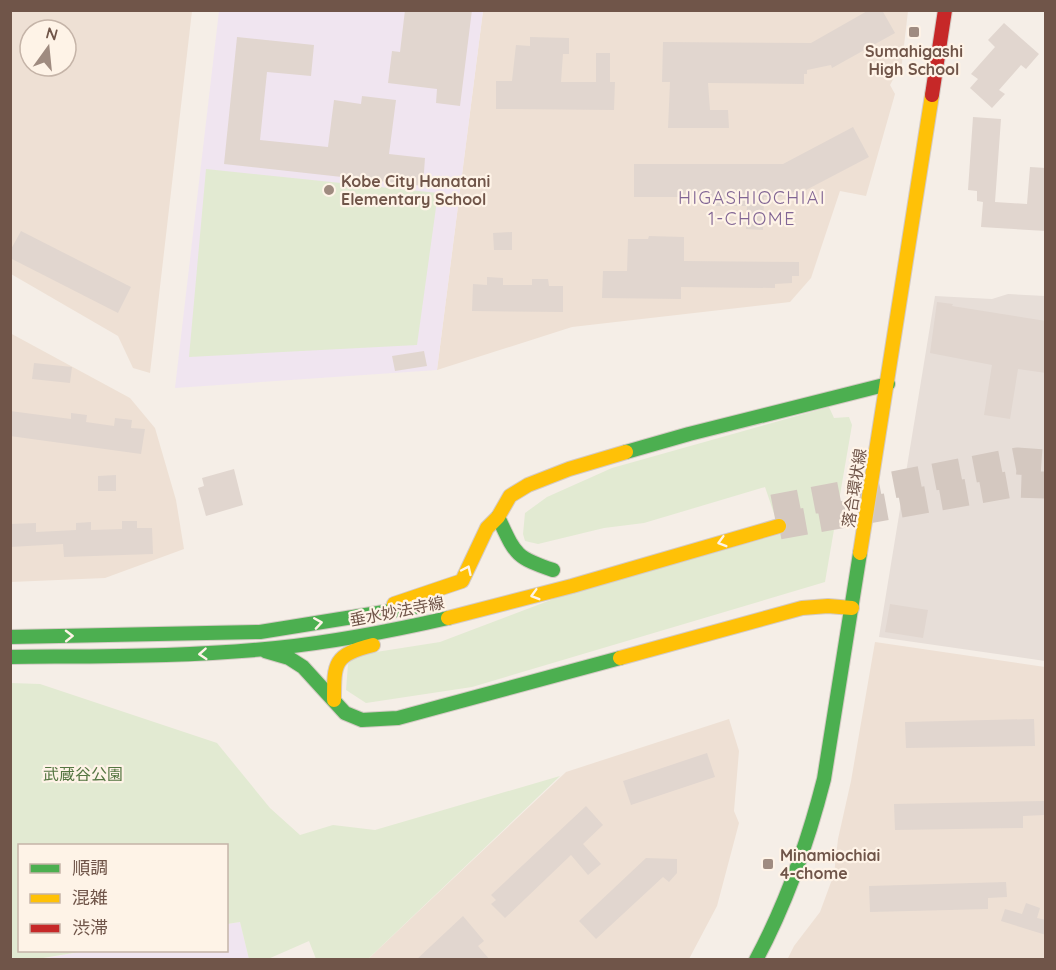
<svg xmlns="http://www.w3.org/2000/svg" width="1056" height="970" font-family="Quicksand,'Noto Sans JP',sans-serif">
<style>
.residential{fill:#eee0d4;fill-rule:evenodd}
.industrial{fill:#e7ded8}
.education{fill:#f0e5f0}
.green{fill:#e2ead2}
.building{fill:#e1d6cf}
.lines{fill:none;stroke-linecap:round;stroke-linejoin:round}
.secondary-tunnel{stroke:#d4c8c0;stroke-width:27;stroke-dasharray:27 14;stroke-linecap:butt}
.fast-casing{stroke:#d4cac4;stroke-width:16}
.slow-casing{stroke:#d4cac4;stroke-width:16}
.jam-casing{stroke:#d4cac4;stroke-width:16}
.fast{stroke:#4caf50;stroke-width:14}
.slow{stroke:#ffc107;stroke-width:14}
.jam{stroke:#c62828;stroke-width:14}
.oneway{stroke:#fef3e7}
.poi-dot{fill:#9f8b80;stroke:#fef3e7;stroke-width:2}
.labels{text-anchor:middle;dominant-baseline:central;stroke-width:4.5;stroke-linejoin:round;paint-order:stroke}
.poi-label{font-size:16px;font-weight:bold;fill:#705549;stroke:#fef3e7;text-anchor:start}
.street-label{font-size:16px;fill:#705549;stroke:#fef3e7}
.park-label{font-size:16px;fill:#557642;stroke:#fef3e7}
.neighbourhood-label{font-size:18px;letter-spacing:1.5px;fill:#816594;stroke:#fef3e7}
</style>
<rect width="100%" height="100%" fill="#f5eee7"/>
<path class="residential" d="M11,11H192L150,373L133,368L118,336L11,274ZM30,30H66V66H30Z
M483,11H908L902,63L890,85L895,94L866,196L840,191L811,278L790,302L572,327L437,370Z
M10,333L130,398L155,428L176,500L184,549L105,578L11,582Z
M875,642L1045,667V959L787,960L794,946L820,912L834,874L838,839L851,781Z
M729,719L739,751L734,811L739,823L717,906L689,959L367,960L566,772Z"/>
<path class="industrial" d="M1008,294L1045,296V661L879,637L935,296L992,299Z"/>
<path class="education" d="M219,11H483L437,370L175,388Z
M240,922L249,959L37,960L85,951L226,950L227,924Z"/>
<path class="green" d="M206,169L438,193L417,345L189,357Z
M829,407L834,418L849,417L852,425L825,582L472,687L366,703L346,690L348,664L357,655L440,642L564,595L781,534L765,487L644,523L604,528L538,544L525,541L523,534L525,513L547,497L612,468Z
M11,683L40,684L217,743L270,808L300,835L333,825L375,830L560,776L368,959H316L309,941L268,959H249L240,922L227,924L226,846H20V950L85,951L37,959H11Z"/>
<path class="building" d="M405,10H472L460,106L436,103L437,89L388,83L392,51L400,52Z
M869,10H882L895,33L832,68L831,65L807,70V74H804V84L708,83L710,110H728L729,128H668L670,82H662L663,42L811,43Z
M1004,23L1039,54L1026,69L1021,65L999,90L1005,94L992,108L970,88L978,79L971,74L995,47L988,40Z
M237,37L314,45L311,76L267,72L260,140L328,147L334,100L361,104L362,96L396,100L389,154L425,158L423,186L224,164Z
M530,37L569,38V54H563L561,82H596V53H610V82H615L614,110L496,109V81H512L516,45L530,46Z
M973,117L1001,119L995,202L1027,204L1030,167L1046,168V231L981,227L983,202L977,201V191L968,190Z
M853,127L869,157L806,190L805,188L779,197H764L763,230L746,229L747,206H714V197H634V164H783Z
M21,231L131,287L118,313L10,258V251Z
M512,232V250H494L493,233Z
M649,236L684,237V261L799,262V276H792V283L775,284V288L681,287V299L602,298L603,271H627L628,239H648Z
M487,277L503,278V285H532V279H548L549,286H563V312L472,311L473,284L487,285Z
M937,302L953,304L952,306L1046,321V373L1018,369L1010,419L984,415L992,365L930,353Z
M424,351L427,366L395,371L392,356Z
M34,363L72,367L70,383L32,379Z
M10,411L71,419V413L87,415L86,422L114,426L115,418L132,420L131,428L145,429L141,454L10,436Z
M234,469L243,505L206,516L198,488L204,486L202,478Z
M116,475V491H98V476Z
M122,521H137V528H152L153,554L64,557L63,544L10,547V524L36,523V532L76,530V523L91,522V530L122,529Z
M890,604L928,610L923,638L885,632Z
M1034,719L1035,746L906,748L905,722Z
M707,753L715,777L631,805L623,781Z
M1044,801V815L1023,816V828L895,830L894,804Z
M586,806L603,825L583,844L601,864L588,875L571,855L505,918L491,904L496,900L491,895Z
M646,858L677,859V873L669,882L663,877L596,939L579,921Z
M1006,882L1007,897L988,898V909L870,912L869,886Z
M1026,903L1040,908L1037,918L1046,920V935L1001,921L1005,909L1022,914Z
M463,916L484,941L478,946L490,960H416Z"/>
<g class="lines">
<path class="secondary-tunnel" d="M773,508L1017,461L1046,463
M779,526L1013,484L1046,485"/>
<g class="fast-casing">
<path id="fast" d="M626,452L689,434L888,384
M498,517C515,553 514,557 553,570
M10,637L260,632L415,607
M265,651L289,658L303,667L345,713L362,720L398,718L620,658
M10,657C99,656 188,657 276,648C334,642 391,631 448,618
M756,960C787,902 808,842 824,779L860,553"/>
</g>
<g class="slow-casing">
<path id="slow" d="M860,553L932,95
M394,604L462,581L487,528L498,517L510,496L528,485L569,469L626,452
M448,618L572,586L779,526
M620,658L802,608L828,606L852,608
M334,700C334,662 334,655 373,645"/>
</g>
<g class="jam-casing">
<path id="jam" d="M932,95L945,10"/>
</g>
<use href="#fast" class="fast"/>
<use href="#slow" class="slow"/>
<use href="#jam" class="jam"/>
</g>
<defs><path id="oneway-chevron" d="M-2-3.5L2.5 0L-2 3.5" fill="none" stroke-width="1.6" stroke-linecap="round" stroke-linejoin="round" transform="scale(1.5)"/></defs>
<g class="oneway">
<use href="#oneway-chevron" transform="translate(722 542) rotate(164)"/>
<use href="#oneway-chevron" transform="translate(467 570) rotate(-65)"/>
<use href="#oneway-chevron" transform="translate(535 595) rotate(164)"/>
<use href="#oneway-chevron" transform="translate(318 623) rotate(-9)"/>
<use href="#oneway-chevron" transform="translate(69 636) rotate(-1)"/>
<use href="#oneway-chevron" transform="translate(203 654) rotate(176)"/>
</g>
<g class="poi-dot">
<rect x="908" y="26" width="12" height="12" rx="3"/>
<circle cx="329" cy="190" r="6"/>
<rect x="762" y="858" width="12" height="12" rx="3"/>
</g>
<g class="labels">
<g class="poi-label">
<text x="914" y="51" text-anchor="middle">Sumahigashi<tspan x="914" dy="18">High School</tspan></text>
<text x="341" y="181">Kobe City Hanatani<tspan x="341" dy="18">Elementary School</tspan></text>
<text x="780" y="855">Minamiochiai<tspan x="780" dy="18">4-chome</tspan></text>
</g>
<g class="street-label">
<text transform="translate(854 488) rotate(-81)">落合環状線</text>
<text transform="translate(397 611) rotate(-11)">垂水妙法寺線</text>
</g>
<g class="park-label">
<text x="83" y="774">武蔵谷公園</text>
</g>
<g class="neighbourhood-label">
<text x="752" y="197">HIGASHIOCHIAI<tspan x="752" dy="21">1-CHOME</tspan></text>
</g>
</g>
<rect width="1056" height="970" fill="none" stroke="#705549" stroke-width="24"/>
<rect x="18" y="844" width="210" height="108" fill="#fef3e7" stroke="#c5b4a8" stroke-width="1.5"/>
<rect x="30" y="864" width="30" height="9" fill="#4caf50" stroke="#c5b4a8" stroke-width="1.5"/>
<text x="72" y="874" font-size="18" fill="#705549">順調</text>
<rect x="30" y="894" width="30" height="9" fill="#ffc107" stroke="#c5b4a8" stroke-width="1.5"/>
<text x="72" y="904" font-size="18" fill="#705549">混雑</text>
<rect x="30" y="924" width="30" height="9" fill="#c62828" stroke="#c5b4a8" stroke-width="1.5"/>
<text x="72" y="934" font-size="18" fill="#705549">渋滞</text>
<g transform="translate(48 48) rotate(15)"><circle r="28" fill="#fef3e7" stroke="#c5b4a8" stroke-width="1.5"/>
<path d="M0-4.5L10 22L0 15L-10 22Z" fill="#9f8b80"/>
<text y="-9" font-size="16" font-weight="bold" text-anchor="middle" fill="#705549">N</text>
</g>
</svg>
